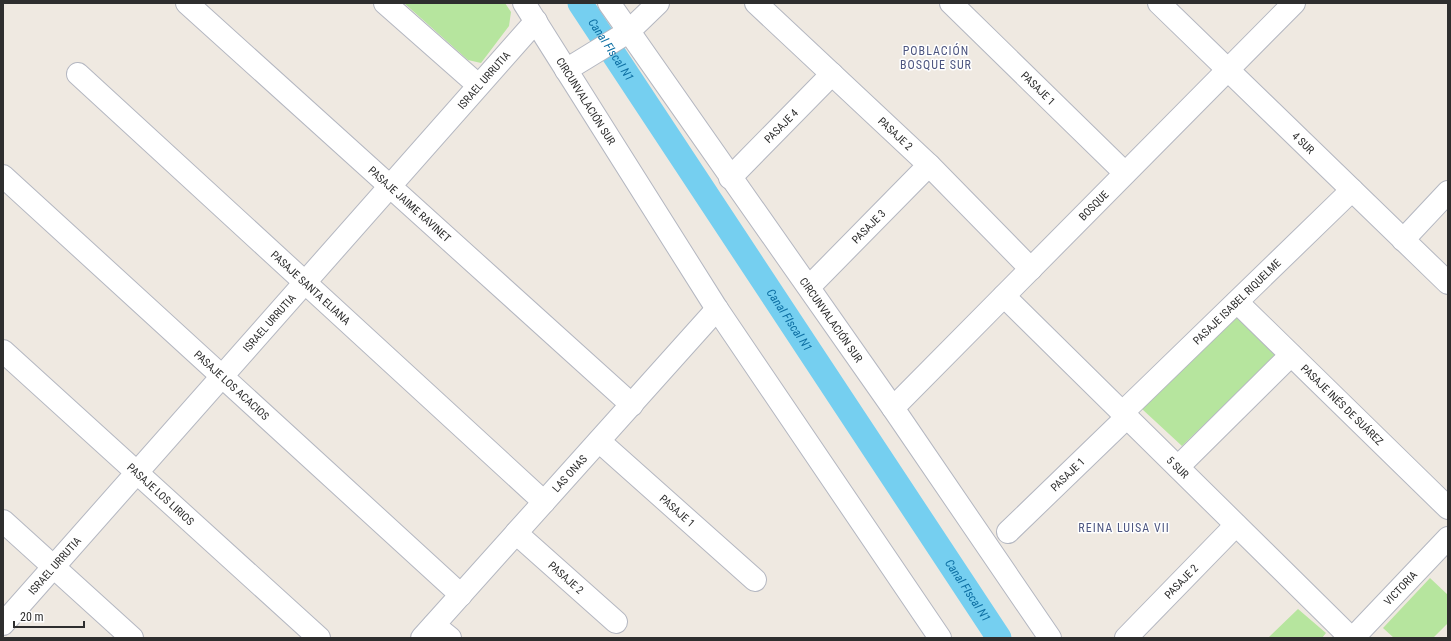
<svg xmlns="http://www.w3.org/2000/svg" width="1451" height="641" font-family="'Roboto Condensed',sans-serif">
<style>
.green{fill:#b6e59e}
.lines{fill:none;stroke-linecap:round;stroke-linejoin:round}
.canal{stroke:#75cff0;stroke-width:25}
.street-casing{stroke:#b4b7c1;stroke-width:24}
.street{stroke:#fff;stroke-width:22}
.labels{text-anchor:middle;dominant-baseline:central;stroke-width:3;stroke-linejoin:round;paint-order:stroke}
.street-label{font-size:11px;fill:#2e2e2e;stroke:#fff}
.water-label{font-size:12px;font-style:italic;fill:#0d6fa3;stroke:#fff}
.neighbourhood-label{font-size:12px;letter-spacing:1px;fill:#4d5680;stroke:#fff}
</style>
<rect width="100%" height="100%" fill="#efe9e1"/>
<path class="green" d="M404,3H505L511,12L509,26L481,63L468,60Z
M1237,315L1276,355L1182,446L1142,409Z
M1430,578L1448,595V623L1433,638H1394L1383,628Z
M1298,609L1326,633L1322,638L1269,637Z"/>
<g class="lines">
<path class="canal" id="s1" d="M580,3L999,638"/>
<g class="street-casing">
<g id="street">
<path id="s2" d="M187,3L632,405"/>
<path d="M385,3L478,85"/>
<path id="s3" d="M524,3L717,309L940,638"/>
<path id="s4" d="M609,3L893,408L1050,638"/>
<path id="s5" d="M756,3L929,165L1031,269"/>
<path id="s6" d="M951,3L1125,173"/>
<path id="s7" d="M1159,3L1448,283"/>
<path d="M566,70L628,32L658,3"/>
<path id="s8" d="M78,74L544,502"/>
<path id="s9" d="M3,176L461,595"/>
<path id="s10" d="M730,178L832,74"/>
<path d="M1403,240L1448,192"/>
<path id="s11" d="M809,287L929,165"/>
<path id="s12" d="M1004,296L1351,638"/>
<path id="s13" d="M1237,302L1448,508"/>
<path id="s14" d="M3,351L319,638"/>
<path id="s15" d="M893,408L1294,3"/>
<path id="s16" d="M1122,413L1352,190"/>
<path id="s17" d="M599,441L755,580"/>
<path d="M1178,467L1291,355"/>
<path d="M3,521L132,638"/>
<path id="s18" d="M1008,532L1127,417"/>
<path id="s19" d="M516,533L616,622"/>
<path id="s20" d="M3,624L536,21"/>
<path d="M434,625L450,638"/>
<path id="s21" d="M422,638L717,309"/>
<path id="s22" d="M1126,638L1236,525"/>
<path id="s23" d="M1353,638L1448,538"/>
</g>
</g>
<use href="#street" class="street"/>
</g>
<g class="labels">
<g class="street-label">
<text stroke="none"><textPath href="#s20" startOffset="726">ISRAEL URRUTIA</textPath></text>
<text stroke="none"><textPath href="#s6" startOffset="122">PASAJE 1</textPath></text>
<text stroke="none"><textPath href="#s3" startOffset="116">CIRCUNVALACIÓN SUR</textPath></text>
<text stroke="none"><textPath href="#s10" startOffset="73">PASAJE 4</textPath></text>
<text stroke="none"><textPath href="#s5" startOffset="191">PASAJE 2</textPath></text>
<text stroke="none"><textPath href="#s7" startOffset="201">4 SUR</textPath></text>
<text stroke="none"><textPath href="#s2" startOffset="300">PASAJE JAIME RAVINET</textPath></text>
<text stroke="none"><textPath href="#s15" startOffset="285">BOSQUE</textPath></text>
<text stroke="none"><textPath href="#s11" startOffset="85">PASAJE 3</textPath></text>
<text stroke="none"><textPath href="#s8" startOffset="316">PASAJE SANTA ELIANA</textPath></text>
<text stroke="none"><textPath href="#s16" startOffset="160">PASAJE ISABEL RIQUELME</textPath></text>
<text stroke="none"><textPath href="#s4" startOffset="387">CIRCUNVALACIÓN SUR</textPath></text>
<text stroke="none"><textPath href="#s20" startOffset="402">ISRAEL URRUTIA</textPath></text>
<text stroke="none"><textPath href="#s9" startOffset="310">PASAJE LOS ACACIOS</textPath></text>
<text stroke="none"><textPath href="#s13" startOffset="147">PASAJE INÉS DE SUÁREZ</textPath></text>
<text stroke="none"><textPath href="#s12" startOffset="244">5 SUR</textPath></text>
<text stroke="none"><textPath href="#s21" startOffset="221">LAS ONAS</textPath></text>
<text stroke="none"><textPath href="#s18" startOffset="83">PASAJE 1</textPath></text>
<text stroke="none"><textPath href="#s14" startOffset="213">PASAJE LOS LIRIOS</textPath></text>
<text stroke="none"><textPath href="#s17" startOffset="105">PASAJE 1</textPath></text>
<text stroke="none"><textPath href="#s20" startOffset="78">ISRAEL URRUTIA</textPath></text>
<text stroke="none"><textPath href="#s19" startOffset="67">PASAJE 2</textPath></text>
<text stroke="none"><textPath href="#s22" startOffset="79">PASAJE 2</textPath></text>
<text stroke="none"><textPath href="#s23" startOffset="69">VICTORIA</textPath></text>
</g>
<g class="water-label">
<text stroke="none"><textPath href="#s1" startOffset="56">Canal FIscal N1</textPath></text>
<text stroke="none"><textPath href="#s1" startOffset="380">Canal FIscal N1</textPath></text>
<text stroke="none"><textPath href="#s1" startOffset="704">Canal FIscal N1</textPath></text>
</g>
<g class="neighbourhood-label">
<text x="936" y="51">POBLACIÓN<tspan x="936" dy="14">BOSQUE SUR</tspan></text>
<text x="1124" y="528">REINA LUISA VII</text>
</g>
</g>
<rect width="1451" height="641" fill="none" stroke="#2e2e2e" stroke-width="8"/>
<path d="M14 621v6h70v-6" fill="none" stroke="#2e2e2e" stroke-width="2"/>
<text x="20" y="621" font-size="12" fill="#2e2e2e" stroke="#ffffff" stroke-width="3" paint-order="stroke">20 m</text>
</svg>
